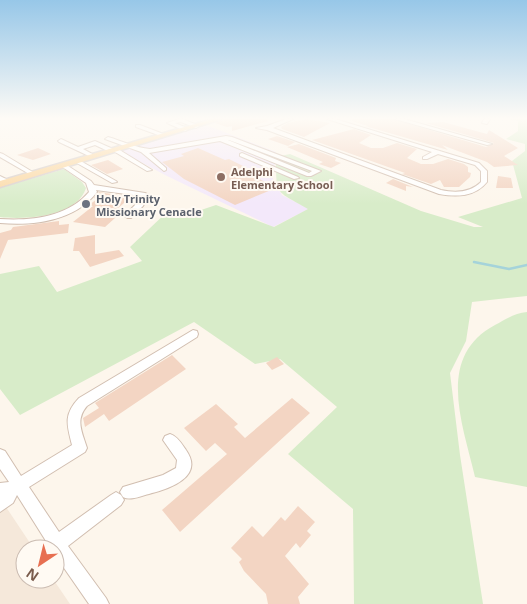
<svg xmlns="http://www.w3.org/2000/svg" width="527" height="604" font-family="'Open Sans',sans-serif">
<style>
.residential{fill:#f5e8da}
.education{fill:#f3e8fa}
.green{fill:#d8ecc9}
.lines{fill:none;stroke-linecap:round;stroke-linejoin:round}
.stream{stroke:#a5d3da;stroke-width:2.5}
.building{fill:#f3d5c3}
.minor-casing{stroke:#d1beb0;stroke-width:2}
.major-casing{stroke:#dad1cd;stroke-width:3}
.minor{fill:#fff;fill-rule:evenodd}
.major{fill:#fbd9a5;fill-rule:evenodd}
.education-dot{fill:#8d6e63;stroke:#fffaf3;stroke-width:2}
.worship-dot{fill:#6b7280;stroke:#fffaf3;stroke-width:2}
.labels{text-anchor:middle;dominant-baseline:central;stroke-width:4;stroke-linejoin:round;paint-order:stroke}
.far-education-label{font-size:11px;font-weight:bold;fill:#785e54;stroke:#fffaf3;text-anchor:start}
.far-worship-label{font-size:11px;font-weight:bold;fill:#5b616d;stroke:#fffaf3;text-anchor:start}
</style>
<rect width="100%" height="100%" fill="#fdf6ec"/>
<path class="residential" d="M0,498L34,549H25V579H53L70,604H0Z"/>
<path class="education" d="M206,125L276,152L273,179L282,195L309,209L273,227L165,175L120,151Z"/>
<path class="green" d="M507,119H527V296L472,302L466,341L450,373L460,455L483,604H354L353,509L288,454L337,407L280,359L255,364L194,322L20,415L0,389V274L39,266L57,292L142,261L130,247L168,211L189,214L216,205L274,227L308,209C276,190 276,197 276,157L290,154L421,211L474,227H483L458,217L522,198L512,161L525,151V144L506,139L518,131V121Z
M64,169L82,182L86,188C77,217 25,220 0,217V188Z
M527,312V487L475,477C463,425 435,357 495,325C506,319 515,313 527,312Z"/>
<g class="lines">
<path class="stream" d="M474,262L509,269L527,265"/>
</g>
<path class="building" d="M224,119H267L268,121L232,131V126L227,127L215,123Z
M306,119L330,123L304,137L282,129L281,127L288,123Z
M352,119H393L486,147L494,143L426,123L443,122L487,134L489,130L518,148L504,156L518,165L494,167L487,162L442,145L448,150L365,126H368L352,121Z
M354,129L371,135L359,143L371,148H383L397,143L417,149L407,158L421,164H433L448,159L464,164L468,167V172L471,173L470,177L459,187H444L440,180L431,184L402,174L405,173L312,140Z
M277,136L295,142L288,146L268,139Z
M299,144L336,158L335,161L341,163L331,168L319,164L323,162L287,147Z
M38,148L51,154L33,160L17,155Z
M198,148L225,160L229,159L247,168L243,170L276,188L235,205L184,179L162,162L184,156L181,154Z
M108,160L123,169L107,174L91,165Z
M498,176L511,178L513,188H496Z
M393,179L413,187L406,186V191L386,183Z
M99,192L131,197L117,209L124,210L105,227L73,222L93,206L89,205L97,199L94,198Z
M59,221V225L69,224L68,233L8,240L0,259V233L11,230L13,227Z
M95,235V254L119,250L124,256L90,267L79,251H73L74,245L75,238Z
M172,355L186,369L109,421L104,414L85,427L83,418L99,408L95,403Z
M277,357L284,364L272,370L266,363Z
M292,398L310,413L180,532L162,510L227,454L215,443L206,451L184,428L216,404L238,424L234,427L245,438Z
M298,506L315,522L307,531L311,535L300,548L296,543L285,556L309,584L298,597L300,604H268L266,594L244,571L239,562L242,559L231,548L252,526L263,537L281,517L285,521Z"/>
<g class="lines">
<g class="minor-casing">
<path id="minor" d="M179,119H183L199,126L196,128L181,122L175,123L187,128V130L185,131L167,123Z
M286,119H293L273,128L441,190C455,193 470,193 481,182V171L475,165L438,154L427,159H423V157L432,152L327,119H335L479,163L487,171V182C475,197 457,197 439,194L267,130L256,128L267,126Z
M395,119H404L492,144L487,145Z
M484,119H490L487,124L482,123Z
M136,125H140L166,135L161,136L136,127Z
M226,136L232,137L321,171L311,176H307L220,141L149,153L166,168V170L164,171L141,152L105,139L108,137C122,141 136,148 150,149ZM228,140H229L312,171L309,173Z
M61,139L78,147L95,141L113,149H118L152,170L147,171L115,152H110L95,145L83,149L96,156L91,157L59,142L58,141Z
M0,153L3,154L36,174L31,175L0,157Z
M242,153L298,177L299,178L294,179L240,156V154Z
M77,159L116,181L117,182L112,183L75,162L74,161Z
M61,164H65L91,181L94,185L145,193L149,195L143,206L131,218H128L124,216L137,203L141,196L96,190L97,192C75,221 34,226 0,223V219C31,221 68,217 89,192L86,183L61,166Z
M0,176L10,181L11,182L8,184L0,181Z
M193,330L197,331L198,334L197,337L87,406C75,420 82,432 87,448L85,452L29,487L59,532L111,495L116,492L121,495L124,500L121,505L68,546L106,598L109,604H89L55,555V549H51L17,495L13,503L0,512V483L9,482L0,469V449L5,451L21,476L72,445C67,425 63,415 79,398Z
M170,434C177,436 182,444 186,450C205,477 169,489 149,494C141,496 131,501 123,497L120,492L123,487L163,475L176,468L177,460L163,440L165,436Z"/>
</g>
<g class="major-casing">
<path id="major" d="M212,119H222L0,187V181Z"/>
</g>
<use href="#minor" class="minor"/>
<use href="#major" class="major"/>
</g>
<linearGradient id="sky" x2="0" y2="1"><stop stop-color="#97c7e8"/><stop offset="0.58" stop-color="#fefbf6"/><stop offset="1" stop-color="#fefbf6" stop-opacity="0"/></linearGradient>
<rect width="527" height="204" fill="url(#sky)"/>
<circle class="education-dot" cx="221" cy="177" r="5"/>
<circle class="worship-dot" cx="86" cy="204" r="5"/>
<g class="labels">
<g class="far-education-label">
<text x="231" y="171">Adelphi<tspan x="231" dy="13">Elementary School</tspan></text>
</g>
<g class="far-worship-label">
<text x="96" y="198">Holy Trinity<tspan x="96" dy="13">Missionary Cenacle</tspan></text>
</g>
</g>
<g transform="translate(40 564) rotate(215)"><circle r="24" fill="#fffaf3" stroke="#cabbb1"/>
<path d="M0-4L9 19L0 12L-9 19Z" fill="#e76f51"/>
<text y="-8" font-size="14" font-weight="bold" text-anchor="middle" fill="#7a5c4d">N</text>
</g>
</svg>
